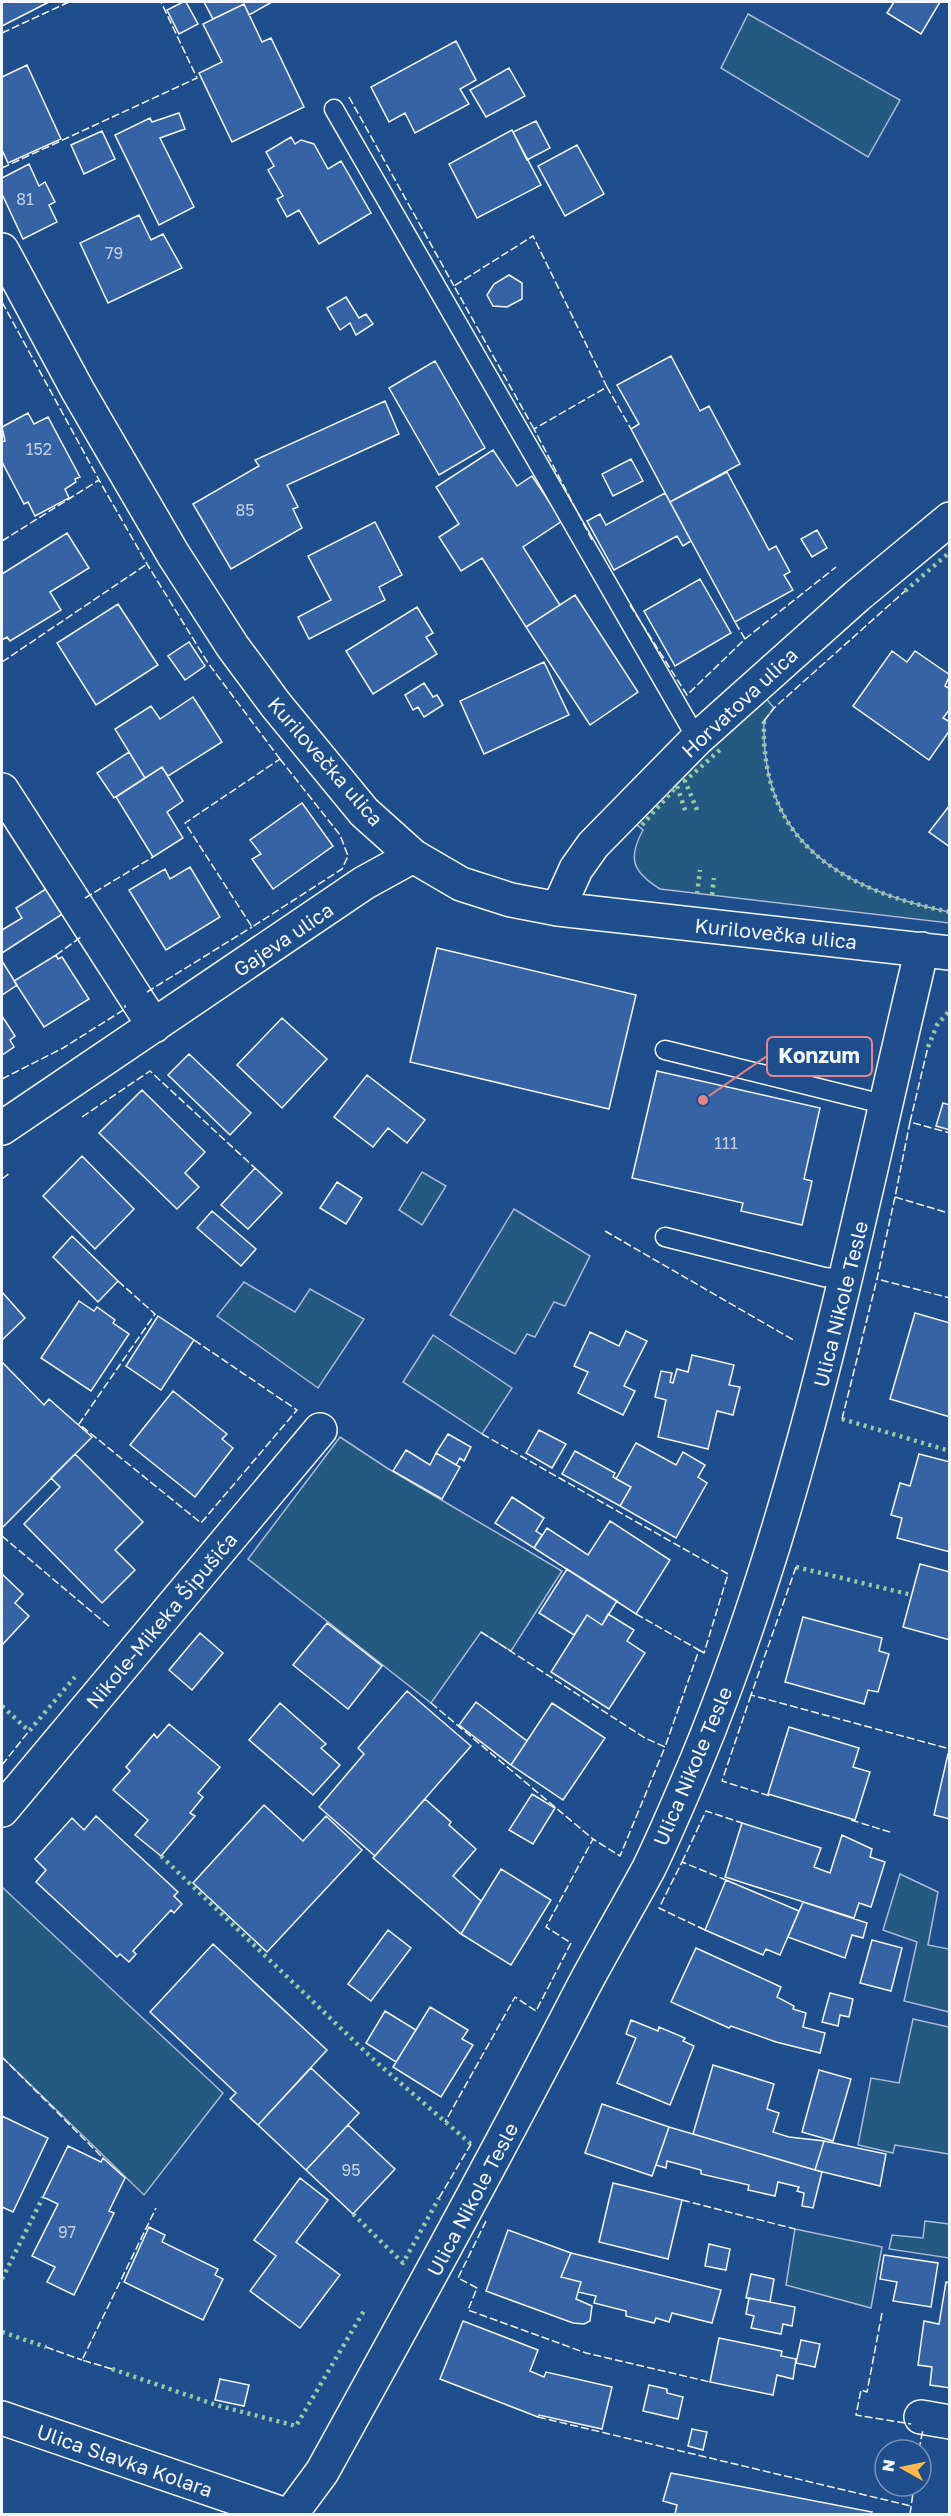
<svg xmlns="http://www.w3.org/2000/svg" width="951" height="2516" font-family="'Golos Text',sans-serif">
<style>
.green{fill:#245a82;stroke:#a8bbd7;stroke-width:1.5}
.building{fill:#3563a3;stroke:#f2f6ff;stroke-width:1.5}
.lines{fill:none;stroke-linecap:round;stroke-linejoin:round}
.lane-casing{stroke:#f2f6ff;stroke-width:21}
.street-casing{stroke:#f2f6ff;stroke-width:36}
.secondary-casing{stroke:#f2f6ff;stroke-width:36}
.lane{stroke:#1f4e8c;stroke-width:18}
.street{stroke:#1f4e8c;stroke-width:33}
.secondary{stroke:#1f4e8c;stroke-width:33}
.hedge{stroke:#97c8a6;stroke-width:4.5;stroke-dasharray:3 4.5;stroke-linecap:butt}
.fence{stroke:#f2f6ff;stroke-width:1.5;stroke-dasharray:8 3;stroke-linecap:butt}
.labels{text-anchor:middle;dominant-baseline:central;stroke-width:4.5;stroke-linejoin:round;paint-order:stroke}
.number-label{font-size:16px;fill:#c3d1e8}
.street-label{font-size:20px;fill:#f2f6ff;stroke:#1f4e8c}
.leader{fill:none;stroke:#e38589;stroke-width:2}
.callout-dot{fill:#e38589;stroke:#1f4e8c;stroke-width:2}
.callout{fill:#1f4e8c;stroke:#e38589;stroke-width:2}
.callout-label{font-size:21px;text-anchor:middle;font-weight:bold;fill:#f2f6ff}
</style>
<rect width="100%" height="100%" fill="#1f4e8c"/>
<path class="green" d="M748,14L900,100L868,157L721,68Z
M764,696L774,708L764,721C760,843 843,890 949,912V923L660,889C633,872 627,859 643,830L635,823L662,792Z
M422,1172L446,1186L422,1225L399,1210Z
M514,1209L590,1256L565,1306L554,1302L535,1337L527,1334L515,1354L450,1315Z
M244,1282L295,1312L310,1289L364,1319L318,1388L217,1316Z
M433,1335L512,1388L482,1434L403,1382Z
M340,1437L387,1468L562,1571L511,1651L481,1632L431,1703L248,1559Z
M900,1874L938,1892L928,1945L949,1949V2012L904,2001L917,1942L883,1930Z
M2,1887L223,2093L144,2195L2,2057Z
M913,2019L949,2027V2154L895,2145L893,2153L858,2145L871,2078L899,2083Z
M925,2221L949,2224V2258L889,2249L892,2235L923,2238Z
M795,2229L882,2247L871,2308L786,2285Z"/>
<path class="building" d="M2,2H49L2,26Z
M183,2H186L198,24L179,34L167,10Z
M204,2H272L249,15L244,4L213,19Z
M894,2H940L921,34L887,13Z
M244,4L262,42L271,38L304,107L232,142L199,73L222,62L203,24Z
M456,41L476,80L460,89L469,104L415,133L405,113L389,122L371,87Z
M27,65L61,139L8,163L2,150V77Z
M509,68L525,96L486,117L470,90Z
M179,113L185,129L160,138L194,207L159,225L115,135L150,118L152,122Z
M536,121L550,148L527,160L513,132Z
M512,130L541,185L477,218L449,164Z
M102,131L115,159L84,174L71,145Z
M291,137L295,144L301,140L314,144L328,169L341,161L371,213L319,244L299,210L287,217L277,199L283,196L268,170L274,166L266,152Z
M577,145L604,194L565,216L538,166Z
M29,164L39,186L45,182L55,202L49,205L57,222L23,239L2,194V178Z
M139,215L151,240L163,234L182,268L108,303L80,243Z
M509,275L522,283V299L507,307L493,306L487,295L494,284Z
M346,297L359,318L366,314L373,324L356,335L350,323L340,330L327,308Z
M671,356L700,411L709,406L740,464L670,502L631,429L639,424L617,385Z
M435,361L485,448L439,475L389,388Z
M385,401L399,434L287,485L298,507L293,509L302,528L231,569L193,504L259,466L255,460Z
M28,413L34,424L48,417L80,477L75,479L76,482L65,489L69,498L35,516L28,502L24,504L2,462V442L5,441L2,427Z
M493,450L517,486L532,476L562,521L523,547L560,605L526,627L482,558L461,571L439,537L459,524L436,487Z
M631,459L643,481L613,496L602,474Z
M727,472L769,550L776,546L790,572L784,575L793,590L735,622L670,502Z
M665,493L691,541L683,546L677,536L614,570L587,521L600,514L606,525Z
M375,522L402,575L379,587L385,600L309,639L298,617L331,600L308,556Z
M817,530L827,548L812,557L801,539Z
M67,533L89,568L50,592L61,610L10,641L7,637L2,640V574Z
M700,579L731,633L675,666L644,611Z
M575,595L638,692L590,725L526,627Z
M118,604L158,665L96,705L57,643Z
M417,607L433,633L426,637L437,654L373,694L346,651Z
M189,642L205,666L185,680L168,656Z
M892,651L907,662L915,651L950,675L945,686L950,689V709L943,718L950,722V730L929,760L853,706Z
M544,662L569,715L484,754L460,701Z
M424,683L433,697L437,695L443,705L424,717L418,707L413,710L405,695Z
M193,697L222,742L168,776L162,767L145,778L115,729L151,706L160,719Z
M129,752L145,778L114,798L97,773Z
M162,767L183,801L167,812L183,838L153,857L116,797Z
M302,803L333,846L273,889L252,859L261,854L250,840Z
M950,805V847L929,832Z
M190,867L220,917L166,950L129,890L165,869L170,879Z
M52,885L67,911L2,953V930L22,918L16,908Z
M437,948L636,995L609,1109L410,1062Z
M56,955L58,959L62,957L89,999L44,1027L14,981Z
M2,961L17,985L2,995Z
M2,1016L15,1036L10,1040L14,1047L2,1055Z
M282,1018L327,1059L282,1108L237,1065Z
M189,1054L251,1113L230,1135L168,1075Z
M657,1071L820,1108L804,1179L812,1181L802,1225L741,1211L743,1203L632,1178Z
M367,1075L425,1120L407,1143L388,1128L373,1147L334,1117Z
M142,1090L205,1152L185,1173L199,1187L177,1209L99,1133Z
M943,1103L950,1105V1130L936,1126Z
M82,1156L134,1209L95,1249L43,1196Z
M255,1168L282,1193L248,1229L221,1205Z
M337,1182L362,1198L346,1224L320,1208Z
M212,1211L256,1249L241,1266L197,1228Z
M72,1236L118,1281L98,1302L53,1257Z
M2,1292L25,1318L2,1340Z
M79,1301L94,1311L97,1307L115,1320L113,1323L129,1334L91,1391L41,1358Z
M915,1313L950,1323V1417L890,1399Z
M158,1316L194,1340L161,1390L126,1366Z
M626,1331L647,1341L624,1386L635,1391L623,1415L578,1393L588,1372L574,1366L590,1332L619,1346Z
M692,1355L734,1365L729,1385L740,1387L733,1415L717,1411L708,1449L658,1437L666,1400L655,1397L661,1371L672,1373L670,1382L673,1383L677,1369L688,1372Z
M2,1362L44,1405L49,1399L92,1437L2,1528Z
M173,1391L227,1434L222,1439L233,1448L195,1497L130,1445Z
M539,1430L566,1444L552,1468L526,1453Z
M448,1434L471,1447L464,1461L460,1458L456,1465L436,1453Z
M636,1443L676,1465L683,1452L705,1465L698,1477L707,1483L676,1538L620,1506L631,1487L616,1479Z
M406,1450L430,1465L436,1453L460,1467L442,1499L393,1471Z
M575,1451L615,1473L613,1477L631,1487L620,1506L562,1474Z
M75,1454L143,1522L115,1550L135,1570L102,1603L24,1524L60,1487L51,1478Z
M919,1454L950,1462V1552L897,1538L902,1518L891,1515L900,1483L910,1486Z
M512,1497L544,1518L536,1531L542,1535L534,1548L495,1523Z
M610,1521L670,1560L636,1614L534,1548L547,1528L588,1555Z
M920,1564L950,1572V1640L903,1627Z
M567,1569L617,1601L602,1625L587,1615L574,1635L539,1613Z
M2,1574L23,1594L15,1603L29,1616L2,1645Z
M608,1614L634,1630L627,1641L645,1653L609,1709L551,1672L587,1615L602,1625Z
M803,1617L882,1638L879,1651L889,1654L878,1692L868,1690L864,1704L785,1682Z
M327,1623L382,1666L348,1709L293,1665Z
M200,1633L223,1653L192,1690L169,1670Z
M407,1691L471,1746L375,1856L319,1807L364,1754L358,1748Z
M476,1702L527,1741L511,1765L459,1725Z
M280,1703L326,1744L321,1748L340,1765L313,1795L249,1740Z
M552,1703L605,1738L563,1800L511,1765Z
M169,1724L220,1767L198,1793L203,1797L190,1813L195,1816L161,1856L135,1835L148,1820L113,1790L130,1771L126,1767L154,1734L157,1738Z
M789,1727L859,1748L853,1767L870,1772L855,1820L768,1794Z
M948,1754H950V1819L934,1815Z
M532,1794L555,1808L533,1844L509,1830Z
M425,1799L451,1822L449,1825L476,1849L453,1876L481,1901L461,1934L373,1858Z
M264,1805L303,1841L326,1816L362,1850L267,1952L193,1883Z
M96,1816L178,1892L174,1896L182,1904L174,1913L171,1910L133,1951L136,1954L129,1962L120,1954L117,1957L36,1882L46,1870L35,1859L72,1818L84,1830Z
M742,1823L821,1848L814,1867L830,1873L842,1835L872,1849L870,1857L885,1862L871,1907L859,1903L854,1918L725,1877Z
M501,1869L551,1900L511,1965L461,1934Z
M726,1880L799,1911L780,1955L766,1949L763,1955L705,1930Z
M803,1902L867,1923L863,1938L852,1935L845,1958L788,1937Z
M388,1930L411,1948L371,2001L348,1984Z
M872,1940L902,1948L891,1991L860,1983Z
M213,1944L327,2050L258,2125L230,2099L236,2093L150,2012Z
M696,1948L781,1987L777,1997L794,2006L793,2009L806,2013L803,2027L825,2033L820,2053L776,2042L731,2026L729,2028L671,2002Z
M830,1993L853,1999L849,2017L840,2015L838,2026L822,2022Z
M430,2007L468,2030L462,2039L473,2045L441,2097L393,2067Z
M385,2011L416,2030L396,2062L366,2043Z
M631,2020L658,2031L659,2027L685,2038L683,2041L694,2046L670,2105L617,2083L636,2038L626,2034Z
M713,2065L774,2084L767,2109L779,2113L773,2132L789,2137L824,2141L815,2170L693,2134Z
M311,2068L359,2113L306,2170L258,2125Z
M819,2070L851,2079L833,2141L802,2132Z
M602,2104L669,2127L652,2176L585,2153Z
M2,2116L48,2138L13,2212L2,2207Z
M348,2125L395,2169L353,2214L306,2170Z
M669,2127L822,2172L813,2208L802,2206L804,2193L797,2191L799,2187L778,2182L775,2196L748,2190L749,2185L701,2174V2170L667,2161L666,2168L656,2165Z
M824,2141L886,2154L880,2186L815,2170Z
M68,2146L101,2162L103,2158L125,2178L109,2211L114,2213L74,2295L47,2282L55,2267L32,2256L58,2204L43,2197Z
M300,2178L328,2200L296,2242L340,2275L300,2328L250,2291L276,2256L254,2240Z
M613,2183L682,2200L668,2259L599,2242Z
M149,2227L165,2235L162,2242L218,2269L215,2275L223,2279L203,2320L124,2282Z
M508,2230L571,2253L561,2277L581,2282L576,2299L592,2306L590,2321L584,2324L573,2323L486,2291Z
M709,2244L730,2249L726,2270L705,2266Z
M571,2253L721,2290L712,2323L672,2313L669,2322L656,2318L654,2323L626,2316V2311L594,2303L596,2296L578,2292L581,2282L561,2277Z
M884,2255L938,2263L931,2307L893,2301L897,2282L880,2279Z
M751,2274L774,2279L770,2302L746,2298Z
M946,2282L950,2283V2388L930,2385L932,2367L918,2365L924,2321L939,2324Z
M749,2298L795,2307L792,2326L783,2324L781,2334L751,2328L754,2316L746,2314Z
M463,2321L538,2350L530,2371L544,2377L546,2372L612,2387L602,2429L539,2415L538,2417L440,2379Z
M719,2338L782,2351L781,2356L796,2359L793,2379L777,2375L773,2395L710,2382Z
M801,2340L820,2344L815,2367L796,2363Z
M220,2379L249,2385L244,2406L215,2400Z
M649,2385L667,2389V2393L683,2397L678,2419L643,2411Z
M692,2429L707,2432L703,2450L688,2446Z
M671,2473L872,2512L871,2514H675L677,2505L663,2501Z"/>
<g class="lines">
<g class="lane-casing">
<path id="lane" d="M334,109L697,739
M665,1050L887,1105
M665,1237L824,1277L846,1279"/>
</g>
<g class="street-casing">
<path id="street" d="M2,250L78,391L173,554L233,647L276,705L364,812L413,856L461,884L511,900L558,909L950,953
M2,790L154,1026
M558,909L576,869L593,845L697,739L857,596L950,519
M2,1128L364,883L413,856
M2,1810L320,1430
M921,2417L950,2422
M291,2514L322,2472C410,2313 498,2153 581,1991C603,1949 627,1909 649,1868C666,1833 681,1797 696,1762C805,1499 856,1224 922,949"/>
</g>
<g class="secondary-casing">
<path id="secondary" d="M2,2418L283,2514"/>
</g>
<use href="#lane" class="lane"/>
<use href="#street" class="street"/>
<use href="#secondary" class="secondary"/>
<path class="hedge" d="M905,591L950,552
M764,721C760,843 842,890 950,912
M697,810L685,781L722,748
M642,825L677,786L686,813
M697,894L700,870
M712,895L714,878
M928,1047L937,1025L950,1010
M842,1419L950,1451
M796,1567L912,1595
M2,1706L29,1731L75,1677
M161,1856L375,2061L471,2144
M353,2214L403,2263L439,2198
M2,2279L43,2197
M2,2332L46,2347
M112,2369L216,2405L296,2426L365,2309"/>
<path class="fence" d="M2,33L69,2
M349,97L454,286
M2,168L197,78L161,2
M2,302L99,480
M534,429L454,286L533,236L607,387
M592,540L534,429L607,387L631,429
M2,541L99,480L147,564L208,663L280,759
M630,605L687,695L745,639L735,622
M745,639L836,567
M2,662L147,564
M764,721L774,708L905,591
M280,759L340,835L348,856L342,869L252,927L185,823Z
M85,898L153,857
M56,955L81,937
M147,992L252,927
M2,1079L63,1048L125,1009V1005
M82,1117L150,1071L255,1168
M910,1122L928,1047
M2,1179L10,1173
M895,1197L877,1279L950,1298
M945,1212L895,1197L910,1122L950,1133
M605,1231L795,1341
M118,1281L155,1314L79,1424L201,1523L297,1410L194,1340
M842,1419L877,1279
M482,1434L728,1574L704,1653L699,1650
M2,1536L111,1628
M796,1567L751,1695L950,1749
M636,1614L699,1650L665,1747
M481,1632L645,1738L665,1747L620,1856L593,1839
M751,1695L722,1781L770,1796
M431,1703L593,1839L546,1927L571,1943L536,2011L515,1997L445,2122
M2,1765L29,1731
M851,1820L893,1833
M682,1862L706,1811L742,1823
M705,1930L659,1908L682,1862L726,1880
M2,2057L103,2158
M439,2198L471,2144
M682,2200L795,2229
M486,2221L458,2278L477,2288L468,2310L586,2353L710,2382
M882,2313L867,2392L861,2390L856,2415L911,2424
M46,2347L82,2360
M112,2369L82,2360L156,2208
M538,2417L911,2506
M919,2450L923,2429
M910,2514L914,2486"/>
</g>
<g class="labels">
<g class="number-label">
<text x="25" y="199">81</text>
<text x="114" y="253">79</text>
<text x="39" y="449">152</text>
<text x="245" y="510">85</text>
<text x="726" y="1143">111</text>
<text x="351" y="2170">95</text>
<text x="67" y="2232">97</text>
</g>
<g class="street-label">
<text transform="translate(739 702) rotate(-43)">Horvatova ulica</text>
<text transform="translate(326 761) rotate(49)">Kurilovečka ulica</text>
<text transform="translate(776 933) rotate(6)">Kurilovečka ulica</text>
<text transform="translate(283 939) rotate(-34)">Gajeva ulica</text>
<text transform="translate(840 1304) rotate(-76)">Ulica Nikole Tesle</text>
<text transform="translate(161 1620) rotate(-50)">Nikole-Mikeka Šipušića</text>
<text transform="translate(692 1766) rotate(-67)">Ulica Nikole Tesle</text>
<text transform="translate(472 2199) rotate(-62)">Ulica Nikole Tesle</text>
<text transform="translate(125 2460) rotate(19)">Ulica Slavka Kolara</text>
</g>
</g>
<path class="leader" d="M703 1100L767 1056"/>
<circle class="callout-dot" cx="703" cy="1100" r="6"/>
<rect class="callout" x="767" y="1037" width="105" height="39" rx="6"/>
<g class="callout-label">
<text x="819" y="1063">Konzum</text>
</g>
<rect width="951" height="2516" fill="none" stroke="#f2f6ff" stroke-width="6"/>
<g transform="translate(903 2468) rotate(279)"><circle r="28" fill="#1f4e8c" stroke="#7391ba" stroke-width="1.5"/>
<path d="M0-4.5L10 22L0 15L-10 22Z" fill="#ffb74d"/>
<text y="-9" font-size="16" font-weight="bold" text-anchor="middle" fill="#f2f6ff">N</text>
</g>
</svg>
